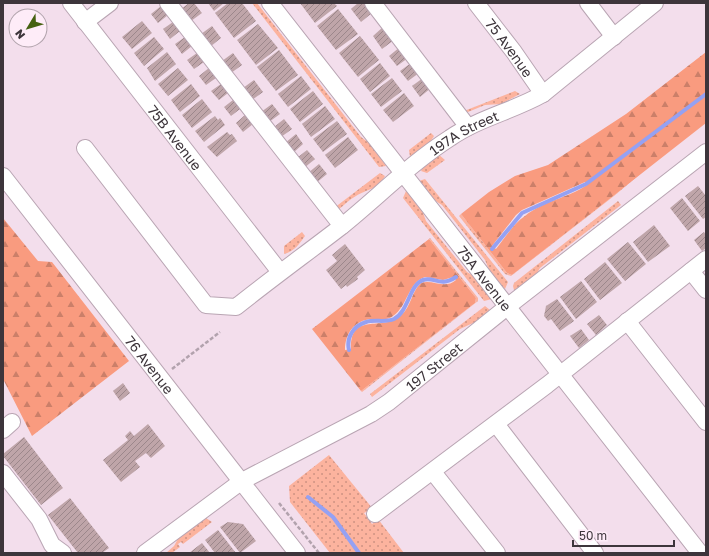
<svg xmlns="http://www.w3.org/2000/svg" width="709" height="556" font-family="'Golos Text',sans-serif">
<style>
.grass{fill:url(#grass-dots)}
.forest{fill:url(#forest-firs);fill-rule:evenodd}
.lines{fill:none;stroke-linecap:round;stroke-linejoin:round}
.stream{stroke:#95a1f3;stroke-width:4}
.building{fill:url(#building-hatch)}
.minor-casing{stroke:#b9a5b3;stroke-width:18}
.path{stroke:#b2a2ad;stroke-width:2.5;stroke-dasharray:4 2;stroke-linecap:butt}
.minor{stroke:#fff;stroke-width:16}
.labels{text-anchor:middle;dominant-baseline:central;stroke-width:4;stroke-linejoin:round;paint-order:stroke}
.street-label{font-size:14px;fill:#3d353b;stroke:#feecf8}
</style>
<defs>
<pattern id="grass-dots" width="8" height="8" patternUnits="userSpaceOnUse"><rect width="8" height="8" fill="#fcb39e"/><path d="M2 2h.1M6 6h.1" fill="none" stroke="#cd9282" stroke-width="1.8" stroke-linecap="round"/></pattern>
<pattern id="forest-firs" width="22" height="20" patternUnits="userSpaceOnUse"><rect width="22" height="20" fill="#f99b7f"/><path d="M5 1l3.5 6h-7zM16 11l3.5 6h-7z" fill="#cb7f69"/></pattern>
<pattern id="building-hatch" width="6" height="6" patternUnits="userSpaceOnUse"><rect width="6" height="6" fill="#bfa5a9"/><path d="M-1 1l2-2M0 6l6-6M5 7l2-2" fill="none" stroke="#9c878b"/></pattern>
</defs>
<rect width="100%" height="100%" fill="#f3deec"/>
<path class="grass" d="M252,3H257L361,137L373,146L386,166L379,167Z
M515,91L520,94L501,104L485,105L468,112L464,111Z
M431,133L434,136L429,144L410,157L409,150Z
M438,154L445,160L427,173L421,171L424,166Z
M658,159L614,196L511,276L505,274L459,216L461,214L507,273L512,275Z
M380,173L385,176C377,190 367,189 356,196C350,199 344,205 338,210L334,208Z
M425,179L508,282L505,289L490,272L485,260L442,205C432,199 424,192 419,181Z
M406,191L421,207L426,221L467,272L477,278L492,299L484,301L403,198Z
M618,201L621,205L540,268L535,277L514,290L513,286L514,283Z
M302,232L305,236C299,244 295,251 284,254V246Z
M430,238L478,298V301L362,392L361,391L475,303L476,298L429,239Z
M485,306L490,310C482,321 472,323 460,329L372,397L370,394Z
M329,455L373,509L364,513L372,524L378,519L404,553H330L290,502L289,486Z
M206,518L212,522L183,544L181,542L178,544L180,547L172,553H166L174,546L179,537Z"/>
<path class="forest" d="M706,52V123L512,275L507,273L461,214L489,192L515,176L548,165L626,114ZM585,182L587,185C568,198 543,201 525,216C513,224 505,238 496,249L492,246L516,215L522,210Z
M3,218L38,261L52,262L129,361L32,436L3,379Z
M429,239L476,298L475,303L361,391L312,329ZM425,277L443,280L453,277L456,280C445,290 433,279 421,283C411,292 411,309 399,317C382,331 350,312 351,349L345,350C345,334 354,320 372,319C379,319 387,321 393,316C408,306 408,282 425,277Z"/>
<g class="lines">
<path class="stream" d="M492,249L522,213L586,184L706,94
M349,350C346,338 353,326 366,322C375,319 385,323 394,319C409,311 409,285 423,280C435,276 439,288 456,277
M308,497L333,517L359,553"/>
</g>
<path class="building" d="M189,3H194L202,13L191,21L181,9Z
M208,3H224L214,11Z
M228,3H242L256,21L234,38L215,13Z
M300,3H334L337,6L315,23Z
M358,3H365L372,13L361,22L351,9Z
M161,6L168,15L158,23L151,14Z
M338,9L358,34L336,50L317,26Z
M142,21L152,33L132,49L122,37Z
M173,22L180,31L170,39L163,29Z
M258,24L278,48L256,65L237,40Z
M212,26L221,38L211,46L201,34Z
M383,27L394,40L382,49L373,36Z
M360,36L379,60L358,77L339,53Z
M154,37L164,49L144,66L134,53Z
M185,37L192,46L182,54L175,44Z
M400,47L408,58L397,66L389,56Z
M279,50L298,75L276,91L257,67Z
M167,52L176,64L155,81L147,68Z
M197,53L204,62L194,69L187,60Z
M233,53L242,65L231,73L222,61Z
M380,63L390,76L370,92L360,79Z
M411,63L419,73L408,81L400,71Z
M178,68L188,80L168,96L158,84Z
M209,68L216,78L206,85L199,76Z
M301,76L311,89L288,107L278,94Z
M392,78L402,91L381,107L371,94Z
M423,78L431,88L420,97L412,86Z
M254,80L263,92L252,100L243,88Z
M191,84L200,96L180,112L171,100Z
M221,84L228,93L219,100L211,91Z
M313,91L323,104L300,122L290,109Z
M404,93L414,106L393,122L383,110Z
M202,99L212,112L192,128L182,115Z
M233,100L240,109L231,116L224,107Z
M272,104L280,114L269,122L261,112Z
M325,106L335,119L311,137L302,124Z
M245,115L253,124L243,132L236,123Z
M215,116L218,120L220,118L225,125L204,142L195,131Z
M284,119L292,129L281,137L273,128Z
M337,121L347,134L323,152L313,139Z
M227,132L230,135L232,134L237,141L217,157L207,147Z
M296,134L303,144L293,153L285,143Z
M348,137L358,150L335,168L325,155Z
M307,150L315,159L304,168L297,158Z
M319,164L327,174L316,183L308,173Z
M698,186L706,196V217L703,219L685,196Z
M682,198L700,221L688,231L670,208Z
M654,225L670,246L648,262L633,242Z
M704,232L706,235V248L702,251L694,240Z
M628,242L646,264L625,281L607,259Z
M345,244L365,270L357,277L358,279L347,287L346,285L341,289L326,270L337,261L332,255Z
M605,262L622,283L600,300L584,279Z
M581,281L597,302L576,319L560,297Z
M557,299L574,321L560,331L551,319L548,321L544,316L546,306Z
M599,315L607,325L596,335L587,324Z
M581,329L589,340L579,348L570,336Z
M123,383L130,393L120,401L113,391Z
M148,424L165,446L151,458L146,453L135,461L140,467L121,482L103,460L128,440L125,436L130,431L134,436Z
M24,437L63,488L41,505L3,456V454Z
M70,498L109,548L102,553H78L48,515Z
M228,522L243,524L256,541L240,553L220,527Z
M218,530L236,553H215L205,540Z
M202,543L210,553H189Z"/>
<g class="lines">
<g class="minor-casing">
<g id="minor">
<path id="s1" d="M71,3L280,272"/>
<path d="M168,3L342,226"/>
<path id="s2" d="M270,3L700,553"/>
<path d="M373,3L468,127"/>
<path id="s3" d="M476,3L514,52L543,94"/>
<path d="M588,3L614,37"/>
<path d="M85,22L110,3"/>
<path id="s4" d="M85,148L206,305L236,307C271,279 307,253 342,226C378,197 411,163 450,138C479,118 513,111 543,94L655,3"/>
<path id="s5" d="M3,176L297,553"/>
<path d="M691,271L706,290"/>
<path d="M627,321L706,422"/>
<path d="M496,424L595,553"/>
<path d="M3,430L12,422"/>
<path d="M433,472L497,553"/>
<path d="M3,473L39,519L52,545L63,553"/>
<path d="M375,514L547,385L706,259"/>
<path id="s6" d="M145,553L242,481L371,414L389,402L507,307L706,152"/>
</g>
</g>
<path class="path" d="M172,369L220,332
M279,503L319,553"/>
<use href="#minor" class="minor"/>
</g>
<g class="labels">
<g class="street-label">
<text stroke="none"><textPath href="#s3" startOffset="56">75 Avenue</textPath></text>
<text stroke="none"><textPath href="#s4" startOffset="516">197A Street</textPath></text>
<text stroke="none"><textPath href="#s1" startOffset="170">75B Avenue</textPath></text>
<text stroke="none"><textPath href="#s2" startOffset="349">75A Avenue</textPath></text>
<text stroke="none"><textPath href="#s5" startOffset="239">76 Avenue</textPath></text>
<text stroke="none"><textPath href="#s6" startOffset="345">197 Street</textPath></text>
</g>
</g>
<rect width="709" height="556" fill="none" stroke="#3d353b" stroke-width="8"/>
<g transform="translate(28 28) rotate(232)"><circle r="19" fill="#feecf8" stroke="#b1a3ac"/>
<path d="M0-3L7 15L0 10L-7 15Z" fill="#456111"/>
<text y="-6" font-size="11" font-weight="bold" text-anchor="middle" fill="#3d353b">N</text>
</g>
<path d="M573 540v6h101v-6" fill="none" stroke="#3d353b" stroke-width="2"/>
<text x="579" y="540" font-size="12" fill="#3d353b" stroke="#feecf8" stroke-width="3" paint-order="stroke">50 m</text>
</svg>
